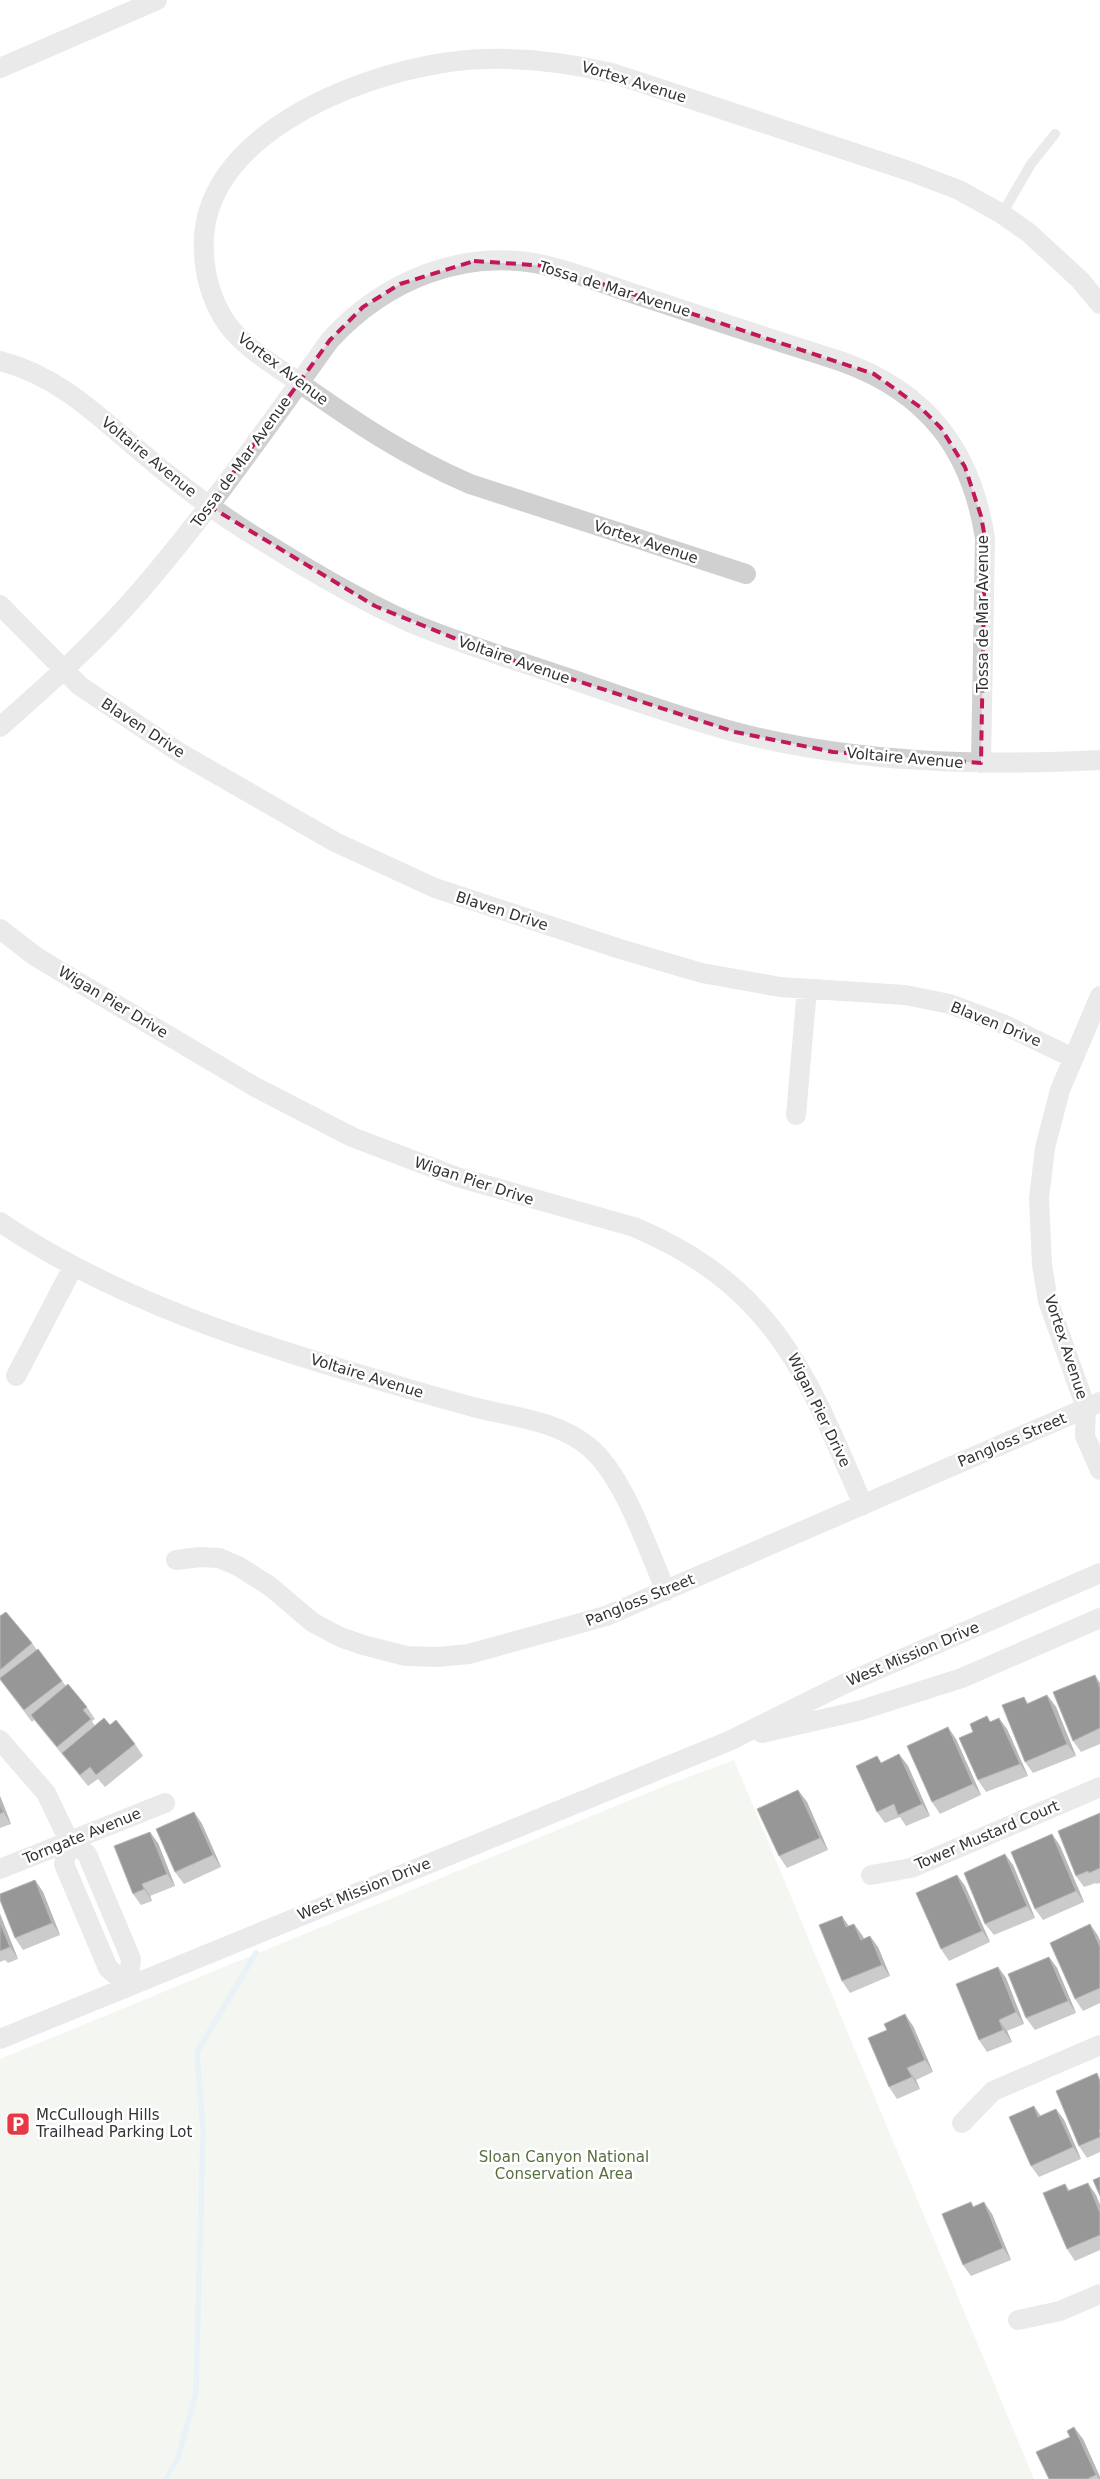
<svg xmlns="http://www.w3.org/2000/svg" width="1100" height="2479" font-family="'DejaVu Sans',sans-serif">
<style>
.park{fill:#e6ecdf}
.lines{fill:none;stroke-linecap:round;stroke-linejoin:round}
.stream{stroke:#cfe2ee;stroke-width:5.5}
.service{stroke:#d0d0d0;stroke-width:10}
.minor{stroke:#d0d0d0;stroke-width:20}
.wall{fill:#8c8c8c}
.shaded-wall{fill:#5f5f5f}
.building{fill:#1a1a1a;stroke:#5f5f5f}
.marked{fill:none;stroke:#c2185b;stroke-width:4;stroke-dasharray:10 6;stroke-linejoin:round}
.labels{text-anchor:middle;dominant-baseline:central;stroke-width:5;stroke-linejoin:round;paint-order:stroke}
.street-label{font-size:15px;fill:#333;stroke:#fff}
.poi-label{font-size:15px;fill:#333;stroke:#fff;text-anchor:start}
.park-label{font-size:15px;fill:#56703f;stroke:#fff}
</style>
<rect width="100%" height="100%" fill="#fff"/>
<path class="park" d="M734,1760L1034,2479H0V2059L667,1785Z"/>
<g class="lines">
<path class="stream" d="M166,2479L178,2458L196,2392L203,2130L197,2052L256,1953"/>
<path class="service" d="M1002,214L1031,164L1055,134"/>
<path class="minor" d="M0,68L157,0
M0,361C63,377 105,423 154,463C187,490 220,515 256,537C306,568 356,598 409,622C461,644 515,660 568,678C623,697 678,717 735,732C854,763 978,766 1100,760
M746,574L470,484C407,457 353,421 297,381C271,363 238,344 222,316C211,297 205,275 204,253C196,139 351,77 443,63C500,54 556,60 612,73L909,171L959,190L1002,214L1029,233L1080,280L1100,304
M0,605L80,686L180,753L335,842L435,888L620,949L702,973L780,987L905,995L950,1004L1003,1024L1073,1058
M0,727C49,684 98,640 141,590C209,511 269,425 330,340C385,280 466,246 548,266C584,275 620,290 656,301C718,322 781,342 843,362C928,393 971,450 985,538L981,763
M0,929L35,956L68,976L255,1087L352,1137L457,1177L634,1227C774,1286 807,1374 863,1505
M1100,996L1060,1090L1045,1148L1039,1198L1042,1265L1048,1301L1086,1408L1085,1436L1100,1470
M796,1115L807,989
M0,1222C119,1303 262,1346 399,1386C425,1394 451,1401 477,1408C514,1417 558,1421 589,1447C624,1476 647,1548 666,1591
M16,1376L73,1267
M176,1560L201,1557L219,1558L238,1566L271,1587L312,1622L340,1637L363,1645L406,1656L437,1657L469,1654L606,1616L1100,1402
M762,1733L858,1711L962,1678L1100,1618
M0,1740L46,1793L69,1841L87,1854L131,1959L128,1986
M69,1841L64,1864L108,1968L128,1986
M0,1869L165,1803
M871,1875L911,1868L1100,1787
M0,2039L729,1741L844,1684L1100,1573
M962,2123L993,2091L1100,2045
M1018,2320L1060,2311L1100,2294"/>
</g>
<path class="wall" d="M0,1616L32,1643L37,1650L38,1649L66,1686L87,1707L95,1719L92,1721L95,1726L110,1725L135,1744L143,1756L105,1787L98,1779L88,1786L34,1720L32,1722L0,1680Z
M1100,1683V1744L1081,1752L1073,1741Z
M1047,1695L1056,1707L1076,1756L1033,1773L1025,1762L1024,1697L1028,1703Z
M991,1721L1007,1729L1028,1776L986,1792L978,1780L973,1732Z
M956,1739L981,1795L940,1814L932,1802Z
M899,1754L908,1766L930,1816L906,1826L900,1817L885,1823L877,1812L882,1763Z
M798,1790L807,1802L828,1850L787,1868L779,1856Z
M0,1796L11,1824L0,1828Z
M194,1812L202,1824L221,1867L184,1884L175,1872Z
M1100,1813V1883L1097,1884L1096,1883L1084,1887L1076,1876Z
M1052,1834L1060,1846L1084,1902L1043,1920L1035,1909Z
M158,1843L175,1886L150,1896L152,1901L141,1905L133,1894Z
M1013,1865L1035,1918L994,1935L985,1924Z
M957,1875L965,1886L990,1942L949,1961L941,1949Z
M35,1880L43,1892L60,1935L23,1950L15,1938Z
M0,1914L18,1959L8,1963L5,1960L0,1962Z
M1090,1924L1098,1936L1100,1941V2003L1083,2011L1075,1999Z
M849,1926L862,1935L864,1938L878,1947L890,1976L850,1993L842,1981Z
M1049,1957L1057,1968L1076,2013L1035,2030L1026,2018Z
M998,1967L1006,1978L1024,2024L1007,2031L1012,2042L987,2052L979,2040Z
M913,2026L933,2072L916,2080L920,2089L897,2099L889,2087Z
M1097,2073L1100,2078V2152L1087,2158L1079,2146Z
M1056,2109L1064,2120L1081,2159L1039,2177L1031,2166L1040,2116Z
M1065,2184L1070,2191L1096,2195L1100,2205V2250L1075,2261L1067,2249Z
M971,2202L974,2207L992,2214L1011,2260L971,2276L963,2265Z
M1083,2439L1100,2477V2479H1049Z"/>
<path class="shaded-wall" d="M1095,1675L1100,1683V1688Z
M1047,1695L1056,1707L1076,1756L1067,1744Z
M999,1718L1007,1729L1028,1776L1020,1764Z
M948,1727L956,1739L981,1795L973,1784Z
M899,1754L908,1766L930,1816L922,1804Z
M798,1790L807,1802L828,1850L820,1838Z
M0,1796L11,1824L3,1812L0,1805Z
M194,1812L202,1824L221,1867L213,1855Z
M150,1832L158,1843L175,1886L167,1874Z
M1052,1834L1060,1846L1084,1902L1076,1891Z
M1005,1854L1013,1865L1035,1918L1027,1906Z
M957,1875L965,1886L990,1942L982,1931Z
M35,1880L43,1892L60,1935L52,1923Z
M142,1884L150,1896L152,1901L144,1889Z
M0,1914L18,1959L10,1947L0,1923Z
M842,1916L850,1928L846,1927Z
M854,1924L862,1935L869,1951L861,1940Z
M1090,1924L1098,1936L1100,1941V1947Z
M870,1936L878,1947L890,1976L882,1965Z
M1049,1957L1057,1968L1076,2013L1068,2001Z
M998,1967L1006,1978L1024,2024L1016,2012Z
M905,2014L913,2026L933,2072L925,2060Z
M999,2020L1007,2031L1012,2042L1003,2030Z
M907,2068L916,2080L920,2089L912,2077Z
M1034,2106L1042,2118L1038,2117Z
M1056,2109L1064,2120L1081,2159L1073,2147Z
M1088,2183L1096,2195L1100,2205V2213Z
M984,2202L992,2214L1011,2260L1003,2248Z
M1074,2427L1083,2439L1100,2477V2479H1099L1096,2475Z"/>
<path class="building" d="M6,1612L32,1643L0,1670V1616Z
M38,1649L62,1681L24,1710L0,1679V1678Z
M1095,1675L1100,1688V1728L1073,1741L1053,1692Z
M68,1684L87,1707L83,1710L91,1719L57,1747L31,1715Z
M1047,1695L1067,1744L1025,1762L1002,1705L1024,1697L1027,1704Z
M987,1716L990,1722L999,1718L1020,1764L978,1780L959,1738L973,1732L970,1724Z
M104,1718L110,1725L116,1720L135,1744L96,1775L90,1767L80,1775L62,1753Z
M948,1727L973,1784L932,1802L907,1746Z
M899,1754L922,1804L898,1815L894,1804L877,1812L856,1766L877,1756L881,1763Z
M798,1790L820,1838L779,1856L757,1809Z
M0,1805L3,1812L0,1814Z
M194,1812L213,1855L175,1872L156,1829Z
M1100,1813V1868L1089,1873L1088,1871L1076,1876L1058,1831Z
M150,1832L167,1874L142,1884L144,1889L133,1894L114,1846Z
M1052,1834L1076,1891L1035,1909L1011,1852Z
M1005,1854L1027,1906L985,1924L964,1873Z
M957,1875L982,1931L941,1949L916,1893Z
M35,1880L52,1923L15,1938L0,1900V1894Z
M842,1916L846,1927L854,1924L861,1940L870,1936L882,1965L842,1981L819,1925Z
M0,1923L10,1947L0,1951Z
M1090,1924L1100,1947V1988L1075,1999L1050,1943Z
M1049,1957L1068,2001L1026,2018L1008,1974Z
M998,1967L1016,2012L999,2020L1003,2030L979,2040L956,1984Z
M905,2014L925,2060L907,2068L912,2077L889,2087L868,2038L887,2030L884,2024Z
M1097,2073L1100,2082V2129L1099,2130L1100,2133V2137L1079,2146L1056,2091Z
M1034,2106L1038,2117L1056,2109L1073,2147L1031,2166L1009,2117Z
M1100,2177V2196L1093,2180Z
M1088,2183L1100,2213V2235L1067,2249L1043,2193L1065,2184L1068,2191Z
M971,2202L973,2207L984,2202L1003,2248L963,2265L942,2214Z
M1074,2427L1096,2475L1087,2479H1049L1036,2452L1070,2437L1067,2431Z"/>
<path d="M0 0H1100V2479H0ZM474,261L548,266L874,374L920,407L941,428L965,467L981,516L985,538L981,763L833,752L735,732L488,652L375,606L209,506L330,340L363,307L400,284Z" fill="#fff" fill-opacity=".55" fill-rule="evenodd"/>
<path class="marked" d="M474,261L548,266L874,374L920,407L941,428L965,467L981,516L985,538L981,763L833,752L735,732L488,652L375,606L209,506L330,340L363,307L400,284Z"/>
<defs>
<g id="parking-square" transform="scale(1.25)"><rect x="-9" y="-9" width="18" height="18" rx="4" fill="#e63946" stroke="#fff"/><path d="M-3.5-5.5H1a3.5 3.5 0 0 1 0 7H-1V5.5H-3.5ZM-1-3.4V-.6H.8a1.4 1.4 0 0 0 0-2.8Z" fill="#fff"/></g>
</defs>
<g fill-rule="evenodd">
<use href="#parking-square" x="18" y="2124"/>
</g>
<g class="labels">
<g class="street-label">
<text transform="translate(634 82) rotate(17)">Vortex Avenue</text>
<text transform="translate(615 289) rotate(17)">Tossa de Mar Avenue</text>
<text transform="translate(283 369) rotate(37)">Vortex Avenue</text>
<text transform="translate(149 457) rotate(39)">Voltaire Avenue</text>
<text transform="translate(241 462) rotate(-54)">Tossa de Mar Avenue</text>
<text transform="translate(646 542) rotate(18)">Vortex Avenue</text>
<text transform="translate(983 614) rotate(-90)">Tossa de Mar Avenue</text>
<text transform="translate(514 660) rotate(19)">Voltaire Avenue</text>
<text transform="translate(143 728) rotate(33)">Blaven Drive</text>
<text transform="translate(905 758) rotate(5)">Voltaire Avenue</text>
<text transform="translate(502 911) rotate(18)">Blaven Drive</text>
<text transform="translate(113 1002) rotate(31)">Wigan Pier Drive</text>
<text transform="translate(996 1024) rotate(22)">Blaven Drive</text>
<text transform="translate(474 1181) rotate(18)">Wigan Pier Drive</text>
<text transform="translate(1066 1347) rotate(72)">Vortex Avenue</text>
<text transform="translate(367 1376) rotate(17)">Voltaire Avenue</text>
<text transform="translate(819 1410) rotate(64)">Wigan Pier Drive</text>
<text transform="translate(1012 1440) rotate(-23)">Pangloss Street</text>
<text transform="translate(640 1600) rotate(-22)">Pangloss Street</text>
<text transform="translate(913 1654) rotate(-23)">West Mission Drive</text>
<text transform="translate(987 1835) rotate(-23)">Tower Mustard Court</text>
<text transform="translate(82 1836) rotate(-22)">Torngate Avenue</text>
<text transform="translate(364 1889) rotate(-22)">West Mission Drive</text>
</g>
<g class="poi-label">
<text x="36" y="2115">McCullough Hills<tspan x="36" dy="17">Trailhead Parking Lot</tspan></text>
</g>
<g class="park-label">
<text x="564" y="2157">Sloan Canyon National<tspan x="564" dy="17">Conservation Area</tspan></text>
</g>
</g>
</svg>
